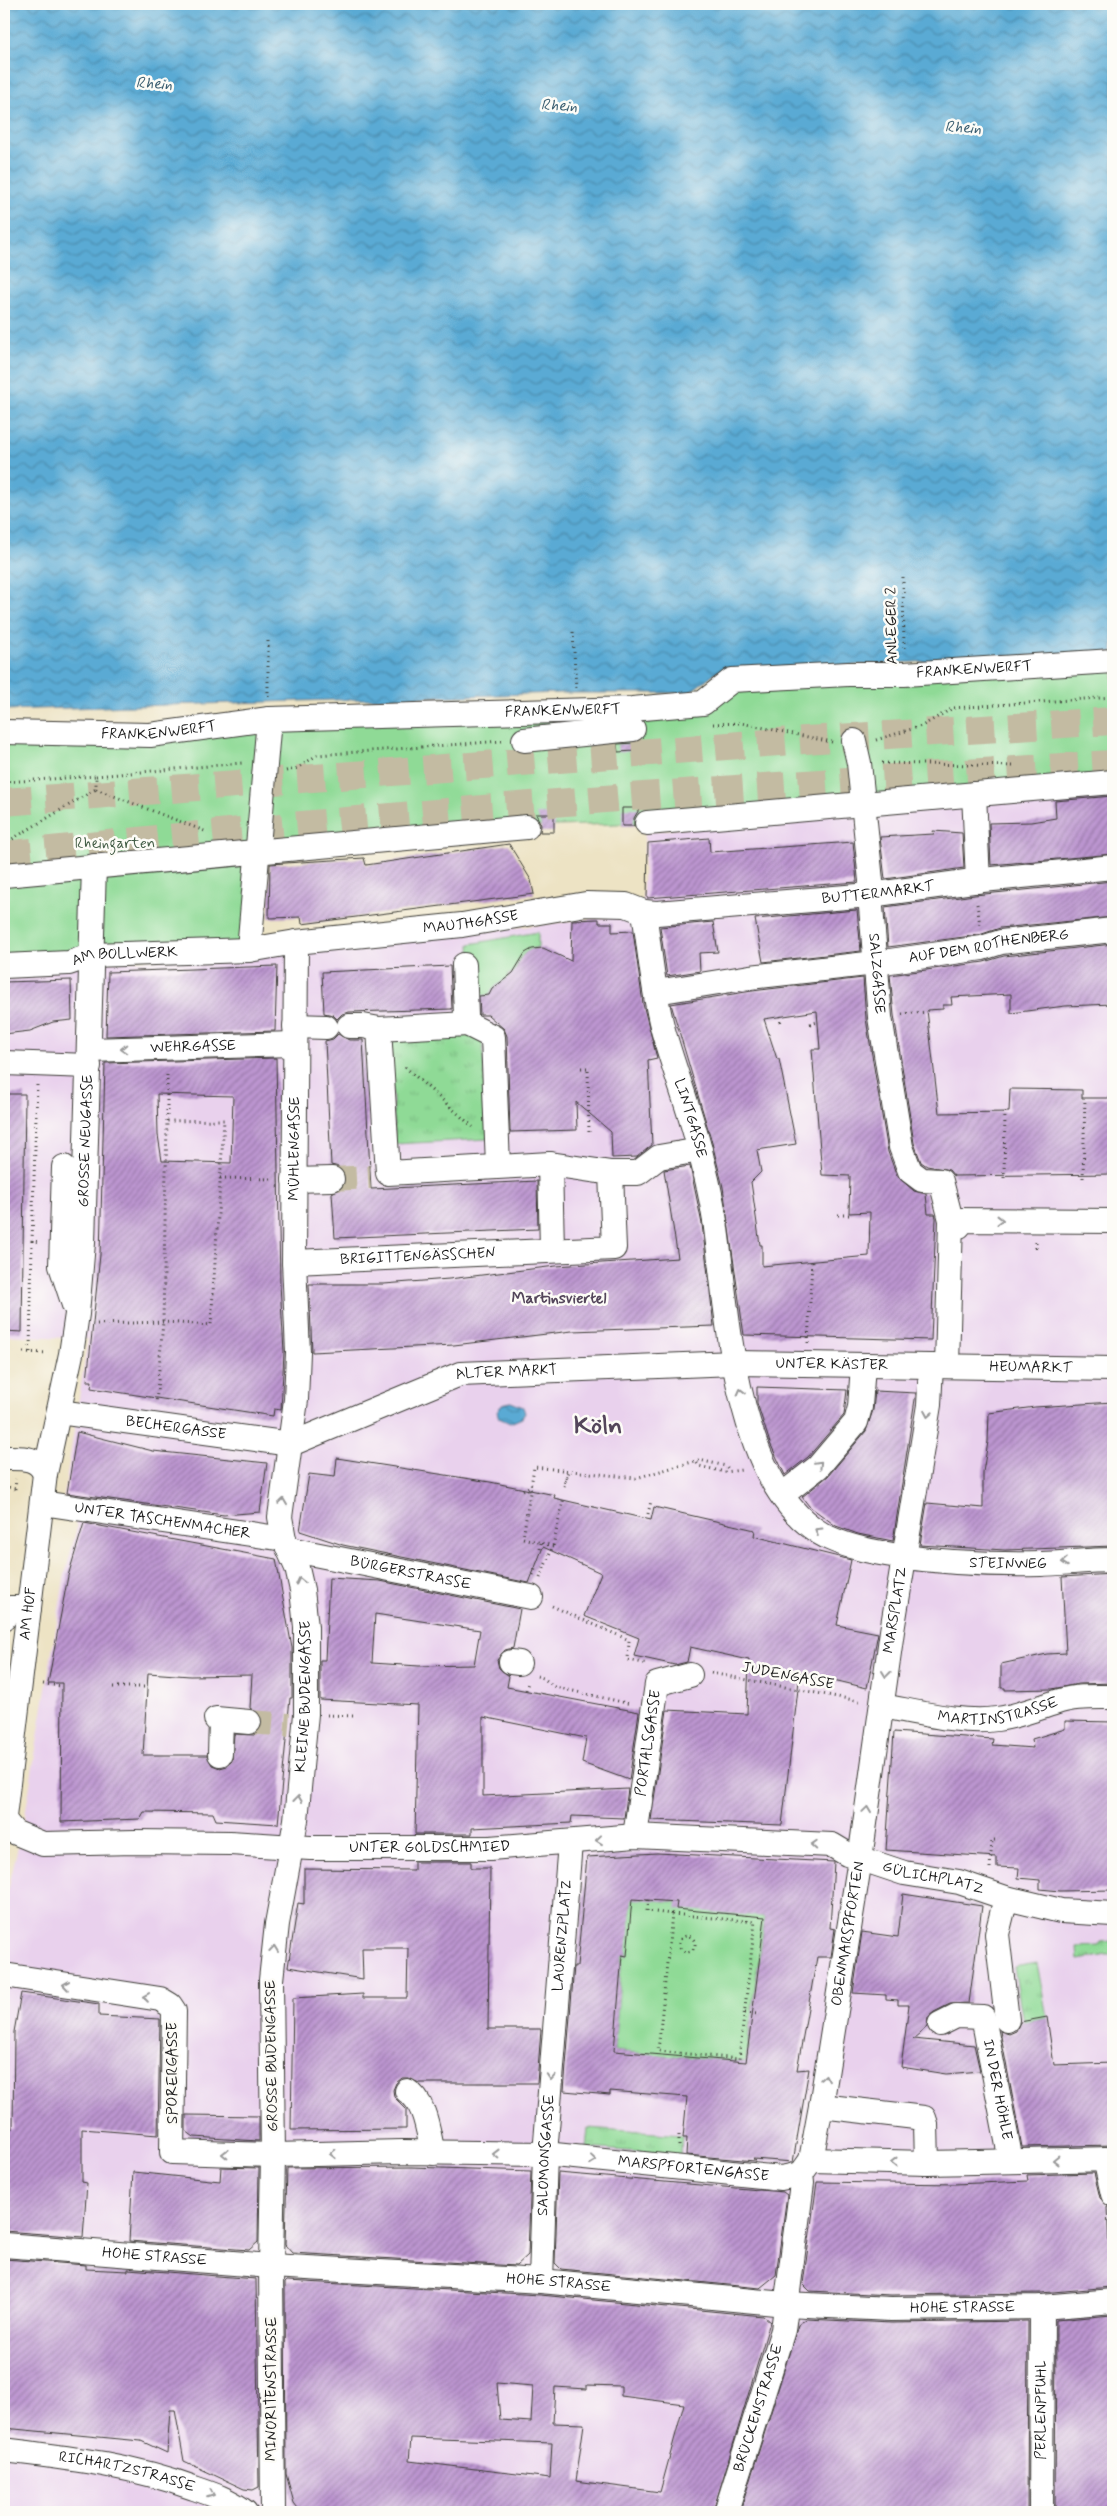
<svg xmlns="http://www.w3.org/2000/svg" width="1117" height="2516" font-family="Mynerve,sans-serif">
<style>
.built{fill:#e9d1ed}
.grass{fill:url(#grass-tufts);stroke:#567b59}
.green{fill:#8fda96;stroke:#567b59}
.water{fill:url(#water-waves);stroke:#3b6378}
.building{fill:url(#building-hatch);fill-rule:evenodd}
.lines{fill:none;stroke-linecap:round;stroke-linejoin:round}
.minor-tunnel{stroke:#c3bba2;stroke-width:24;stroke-dasharray:24 12;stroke-linecap:butt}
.major-tunnel{stroke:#c3bba2;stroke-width:28;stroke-dasharray:28 14;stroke-linecap:butt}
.minor-casing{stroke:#3b3a35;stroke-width:26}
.path{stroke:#3b3a35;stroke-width:3;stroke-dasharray:1 4;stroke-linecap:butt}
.minor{stroke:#fff;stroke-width:24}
.oneway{stroke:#999}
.labels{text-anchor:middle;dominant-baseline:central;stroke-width:5;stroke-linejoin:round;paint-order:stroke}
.street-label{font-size:15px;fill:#1c1c1c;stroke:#fdfcf7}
.park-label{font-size:15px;fill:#445e47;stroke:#fdfcf7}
.water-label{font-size:16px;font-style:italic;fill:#385c6f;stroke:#fdfcf7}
.neighbourhood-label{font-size:16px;font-weight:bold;fill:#54465b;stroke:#fdfcf7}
.town-label{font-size:25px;font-weight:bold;fill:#54465b;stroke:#fdfcf7}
</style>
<defs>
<pattern id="grass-tufts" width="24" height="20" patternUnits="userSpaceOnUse" patternTransform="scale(1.25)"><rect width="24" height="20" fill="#8fda96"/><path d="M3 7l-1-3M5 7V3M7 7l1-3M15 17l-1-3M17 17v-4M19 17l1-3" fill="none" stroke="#7bba81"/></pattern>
<pattern id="water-waves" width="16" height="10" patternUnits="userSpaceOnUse" patternTransform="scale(1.25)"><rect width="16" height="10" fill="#5aaad4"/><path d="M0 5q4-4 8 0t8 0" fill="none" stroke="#4a8aab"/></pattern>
<pattern id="building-hatch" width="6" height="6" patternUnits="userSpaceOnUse" patternTransform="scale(1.25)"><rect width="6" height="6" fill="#bc95d0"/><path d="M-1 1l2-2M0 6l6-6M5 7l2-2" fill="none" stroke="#9879a8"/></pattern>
</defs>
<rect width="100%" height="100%" fill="#fdfcf7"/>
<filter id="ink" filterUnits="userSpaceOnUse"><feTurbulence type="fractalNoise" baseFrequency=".02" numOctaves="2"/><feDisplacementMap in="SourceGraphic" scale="10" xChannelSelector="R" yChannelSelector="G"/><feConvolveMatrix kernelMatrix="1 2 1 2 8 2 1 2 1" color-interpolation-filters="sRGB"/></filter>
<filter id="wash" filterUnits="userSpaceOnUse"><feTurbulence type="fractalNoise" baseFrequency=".0096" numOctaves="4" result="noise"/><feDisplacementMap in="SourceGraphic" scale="20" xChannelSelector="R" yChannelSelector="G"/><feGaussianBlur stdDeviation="1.12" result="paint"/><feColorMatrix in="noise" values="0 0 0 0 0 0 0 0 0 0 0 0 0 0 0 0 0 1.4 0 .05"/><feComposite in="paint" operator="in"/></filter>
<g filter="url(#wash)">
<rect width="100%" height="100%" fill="#ede3c4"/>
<path class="built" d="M1113,786V2512H4V1908L25,1816L64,1579L77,1527L64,1496L88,1339L4,1335V967L306,952L642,913L645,832Z"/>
<path class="grass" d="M482,1035L488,1139L395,1144L390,1040Z
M1113,1941V1954L1078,1960L1077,1947L1099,1946L1100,1942Z
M1037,1963L1047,2017L1023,2022L1014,1967Z
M588,2128L682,2135L681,2155L586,2148Z"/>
<path class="green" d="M1113,661V782L647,823L527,827L256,851L249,950L4,966V732L703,703L732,680Z
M538,932V947C524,950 516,960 515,973L508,974V981L489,995L472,996L470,944Z
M632,1898L677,1902L765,1917L752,2009L759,2010L757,2022H750L746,2062L614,2051L621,1969L622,1955L626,1956Z"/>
<path class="water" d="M4,4H1113V652L716,672L689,693H560L4,710Z
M511,1402L523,1407L525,1413L522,1418L510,1423L499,1418L497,1412L502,1404Z"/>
<g id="blocks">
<path class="building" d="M635,743V751L618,752L617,744Z
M1113,796V854L991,865L989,823L1031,822L1056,818L1055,801Z
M622,808H640L634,818V826H622Z
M536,814H554V832H540L541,825Z
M933,831L962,833L964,868L885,879L880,837L934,834Z
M709,838L710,852L853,842L857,882L647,898L648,843Z
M509,844L531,880L534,894L302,924L301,917L269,918L270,864L364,858L366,865Z
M1113,881V917L1000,928L979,935L888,947L885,907L975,895Z
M857,910L861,951L763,962L755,919Z
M599,919V923H612V932L633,931L643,1004L657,1058L648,1060L652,1145L637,1157L612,1158L611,1132L576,1102L577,1130L510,1132L507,1036L504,1029L488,1015H480L479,996L489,995L492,989L513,973L525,953L532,949L543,948L571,961L572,920Z
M713,922L718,952L699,953L700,971L667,976L660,927Z
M1113,944V1004L1065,1006L1011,1013V994L951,997L952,1005H943V1009L927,1010L939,1113L1009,1112L1010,1089L1082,1090V1098H1113V1174L954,1176L949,1170L927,1166L921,1162L914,1143L894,1015L890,975L984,962L1004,956Z
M277,966L275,1031L106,1036L108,972Z
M450,966L452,1009L349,1012L342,1014L337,1019L333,1015L324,1013L322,972Z
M863,978L866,1019L888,1152L897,1176L914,1191L926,1194L928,1214H935L936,1218L931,1340L744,1335L723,1187L711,1139L671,1004L752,991ZM817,1011L820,1049H812L822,1175L850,1176L849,1213L870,1212L869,1256L762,1266V1245H760L751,1182L761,1172L757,1150L796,1144L779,1059H777L764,1019Z
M71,980L72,1020L53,1022L30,1031L4,1034V982Z
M338,1034L349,1040H363L371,1189L537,1181L538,1229L335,1238L332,1193L344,1186L346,1178L339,1167L331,1165L325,1041L333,1039Z
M276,1058L280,1284L284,1352L281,1410L274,1409L273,1416L91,1388L92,1381H87L100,1255L105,1063ZM157,1094L233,1096L231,1163L162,1161L158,1135Z
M4,1094H25L22,1332L4,1331Z
M690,1166L702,1224L714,1326L572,1331L454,1345L312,1352L309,1284H384L449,1279L556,1266L678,1258L664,1170Z
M757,1387L847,1390L844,1415L808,1457L785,1475L770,1443L757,1403Z
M875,1391L916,1393L893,1541L858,1534L836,1526L809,1506L802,1497L828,1476L866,1431L873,1410Z
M1113,1402V1546L1005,1550L920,1545L927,1503L983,1508V1472L988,1442L989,1413L1035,1407Z
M77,1432L153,1451L267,1463L260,1512L224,1515L67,1493Z
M337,1458L490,1482L555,1495L554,1498L651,1520L654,1507L755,1530L754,1536L851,1560L837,1625L878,1633L867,1688L800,1672L782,1825L651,1820L667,1710L747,1714L749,1660L690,1647L687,1662L675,1665L634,1656L639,1638L584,1616L601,1573L543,1547L529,1583L343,1545L300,1531L309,1474L335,1477Z
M84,1523L276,1559L292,1648V1698H290L278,1824L216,1820L213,1813L144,1812L140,1819L61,1822L62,1683H48L68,1576ZM148,1673L190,1676L252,1675L250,1708L261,1716L263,1723L260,1729L254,1735L234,1734L232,1761L227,1766L220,1768L212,1765L207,1755H143Z
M1113,1574V1683L1078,1684L1052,1689L1005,1690V1688H1001V1664L1047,1654L1066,1653L1062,1577Z
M329,1578L380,1581L520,1609L513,1648L505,1650L497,1660L499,1668L509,1676L507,1687L639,1712L629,1780L582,1763L586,1738L483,1717V1796L628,1789L624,1818L572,1816L571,1823L472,1828V1834H415L418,1705L320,1700V1660H325ZM375,1614L480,1630L474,1665L419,1666L372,1663Z
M1065,1721L1113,1722V1890L1060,1891L1040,1889V1880L1018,1878L1019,1868L997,1867V1857L886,1850L894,1732L993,1739L992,1745L1033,1748L1032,1739L1065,1729Z
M657,1853L834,1862L830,1928L835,1929L831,1957H817L797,2070L809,2069L793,2162L753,2159L755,2161L686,2155L687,2138H683L687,2097L610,2091V2095L564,2091L574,1966H577L587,1857ZM632,1899L677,1902L676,1909L765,1917L746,2062L614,2051L622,1955L627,1956Z
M414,1862H471V1868H490L488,2029H541L537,2083H419L409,2078H402L396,2083L393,2090L394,2097L406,2109V2129L291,2130L293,1998L363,1994V1998H407L408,1948H362L363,1979L288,1967L298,1903L304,1904V1869L414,1870Z
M903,1894L982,1906L969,2003L950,2004L934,2012L928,2017L927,2027L913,2039L974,2045L980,2071L946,2074L901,2067L909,2005H898V2000L886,1999V1995L853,1993L862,1932L898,1937Z
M21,1993L99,2004V2016L160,2019L158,2135L82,2129V2182L87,2183L83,2237L4,2231V2129H13L14,2032Z
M1047,2017L1054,2065L1113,2063V2145L1022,2147L1000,2031L1009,2034L1016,2031L1020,2022Z
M186,2115L259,2116V2141L194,2137L186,2131Z
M221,2167L259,2168L258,2242L249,2250L129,2241L133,2172L220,2181Z
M411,2167L531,2171L528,2255L516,2266L292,2253L285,2245L287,2168Z
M558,2173L783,2192L787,2195L776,2275L760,2288L561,2269L555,2263Z
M1094,2173L1100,2198L1109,2207H1107L1111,2287L1041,2293L891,2295L810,2291L803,2284L817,2182L954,2184L1028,2181L1027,2175Z
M4,2259L86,2265V2269L128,2271V2269L256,2279L259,2487L253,2490L244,2489L184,2461L175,2410H170L167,2453L141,2441L4,2428Z
M287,2281L540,2295L763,2316L770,2322L713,2512H301L294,2503L286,2474L285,2283ZM497,2383L533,2386L531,2422L500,2420ZM587,2385L621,2386V2396L684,2404L660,2492L576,2481L584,2424L553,2423L555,2387L587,2389ZM411,2438L552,2443L550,2478L409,2461Z
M1112,2315L1113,2512H1055L1056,2320Z
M806,2319L891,2323L1028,2321L1027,2512H740L798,2325Z"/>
</g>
</g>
<g filter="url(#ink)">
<use href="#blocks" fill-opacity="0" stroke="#3b3a35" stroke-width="1"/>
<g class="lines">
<path class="minor-tunnel" d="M332,1179L370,1177
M249,1722L289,1725"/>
<path class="major-tunnel" d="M4,802L805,740L1113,721
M4,855C373,815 743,786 1113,764"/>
<g class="minor-casing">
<g id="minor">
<path id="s1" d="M4,732L150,735L269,719L632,709L703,703L732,680L848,674H904L1113,661"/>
<path d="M524,740L633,729"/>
<path id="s2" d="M854,741L859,763L871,881L870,895L880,1017L901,1147L910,1171L922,1180L941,1181L951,1220L959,1226"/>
<path d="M974,794L978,881"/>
<path d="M647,823L1113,782"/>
<path d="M4,875L527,827"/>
<path id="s3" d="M644,912C650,951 653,992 663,1030C675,1073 692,1115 702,1159C709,1186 715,1215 718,1244C729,1330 739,1494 829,1538C851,1548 874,1552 898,1556C946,1563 993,1565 1041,1564C1065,1563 1089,1560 1113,1560"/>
<path d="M249,950L269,719"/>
<path d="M464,965L466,1016"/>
<path id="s4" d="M4,966L69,963L92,955L249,950L296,942L462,925L586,904L626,905L644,912L657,913L870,895L973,881L1113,867"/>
<path id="s5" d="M656,992L750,977L876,963L982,948L1001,942L1113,930"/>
<path d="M466,1020L467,1024L493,1037L498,1166"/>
<path d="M295,1026L326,1027"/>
<path d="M349,1026H363L379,1029L467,1024"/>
<path id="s6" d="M89,1050L295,1044"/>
<path d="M4,1063L89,1066"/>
<path d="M550,1164L552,1249"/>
<path d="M64,1167L61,1266L74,1305"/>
<path d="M611,1173H638L659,1157L700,1150"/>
<path d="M294,1180L332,1179"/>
<path id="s7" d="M294,1262L614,1248L611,1173L550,1164L388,1173L379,1029"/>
<path d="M947,1366L951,1220L1113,1221"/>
<path id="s8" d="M59,1412L291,1444"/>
<path id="s9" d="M291,1444L460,1374L734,1363L1113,1369"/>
<path d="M4,1458C21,1458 38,1456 45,1474"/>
<path d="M782,1495L818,1467L856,1422L860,1407L863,1365"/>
<path id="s10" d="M42,1503L284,1539"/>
<path id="s11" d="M289,1549L531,1597"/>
<path d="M4,1618L10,1608H29"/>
<path d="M511,1662L519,1663"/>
<path id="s12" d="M882,1706C917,1712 962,1724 997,1719C1019,1716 1038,1708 1060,1701C1077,1696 1095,1697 1113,1697"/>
<path d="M216,1719L249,1722"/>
<path d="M220,1754L221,1720"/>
<path id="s13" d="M4,1817L45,1474L71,1354L77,1314L83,1243L94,866"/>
<path id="s14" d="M4,1820L14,1832L43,1844L135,1842L230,1843L310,1848H490L635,1836L832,1845L847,1854L904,1873L959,1882L1006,1898L1061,1911L1113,1914"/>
<path id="s15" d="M635,1836L657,1684L690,1675"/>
<path d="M1006,1898L997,1934L1007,2020"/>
<path id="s16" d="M4,1975L160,1999L170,2005L174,2011L172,2152L273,2155L402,2152L545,2154L781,2178L801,2174L811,2160L821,2106L860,1859L892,1631L929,1405L931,1366"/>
<path id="s17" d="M940,2024L956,2016L983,2017L1011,2161"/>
<path d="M407,2091C426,2102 428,2133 433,2153"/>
<path d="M821,2106L924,2118L926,2124L927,2163"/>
<path d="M1105,2159L1113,2194"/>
<path d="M811,2160L927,2163L1113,2159"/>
<path id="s18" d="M4,2245L271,2266L541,2281L786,2304L891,2309L1042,2307L1113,2301"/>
<path id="s19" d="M541,2281L545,2154L570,1843"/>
<path id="s20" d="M4,2450C69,2458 132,2465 194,2488C212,2494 230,2500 245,2512"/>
<path id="s21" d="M273,2512L271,2266L273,2155L271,1980L277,1924L296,1820L306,1714V1627L302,1590L297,1568L284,1539L280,1517L296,1400L298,1352L294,1262L296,942"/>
<path id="s22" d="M726,2512L783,2330L802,2183L801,2174"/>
<path id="s23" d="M1041,2512L1042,2307"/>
</g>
</g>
<path class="path" d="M903,577L904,651
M573,632L576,689
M268,641V698
M713,724L741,723L832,742
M876,740L922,726L953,708L1113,697
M882,763L1013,766
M286,771L298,768L317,755L502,741
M96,776L242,763
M4,782L96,776V789
M96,789L207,832
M4,844L96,789
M977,904L980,925
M902,1014L927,1012
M780,1016L781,1025
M810,1024L818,1022
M405,1067L473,1127
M581,1068H588L589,1136
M37,1085L32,1241L40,1242
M167,1121V1071
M220,1178L272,1179
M1004,1178L1005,1112
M1083,1178L1085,1098
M838,1215H853
M1036,1242V1251
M97,1324L163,1322L211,1325L224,1120L167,1121L163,1322L156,1404
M808,1343L812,1261
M23,1352L48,1353
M30,1352L32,1241
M697,1463L699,1466L725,1472L742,1470
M4,1486L15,1489
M564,1486L568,1472L564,1484
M15,1489L16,1479
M523,1490L529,1487V1492
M648,1514L651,1501
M553,1546L523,1538L534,1467L636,1478L699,1460L726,1466L729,1470
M540,1549L541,1543
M533,1575L536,1566
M540,1578L553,1546L564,1497
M552,1606L629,1640L628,1660L648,1664
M711,1673L859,1701
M537,1676L543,1678L555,1687L631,1704
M43,1684L62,1686
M113,1687H147
M526,1690L528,1683
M327,1715L355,1716
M990,1868L992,1840H998
M648,1900L647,1911L672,1914
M672,1914L755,1922L739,2059L658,2051Z
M747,1921V1915
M679 1944a8 8 0 1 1 16 0a8 8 0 1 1-16 0Z
M745,2013L758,2014
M679,2146V2135"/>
<use href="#minor" class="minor"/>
</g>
<defs><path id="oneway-chevron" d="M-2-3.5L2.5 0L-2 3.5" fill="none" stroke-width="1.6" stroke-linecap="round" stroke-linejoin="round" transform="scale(1.25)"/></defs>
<g class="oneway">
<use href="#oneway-chevron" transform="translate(124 1049) rotate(178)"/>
<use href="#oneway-chevron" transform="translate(1000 1220)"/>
<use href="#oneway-chevron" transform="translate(741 1392) rotate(-104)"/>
<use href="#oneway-chevron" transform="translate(928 1414) rotate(100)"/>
<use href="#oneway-chevron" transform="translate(819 1464) rotate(-46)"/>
<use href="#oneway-chevron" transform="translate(283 1502) rotate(-82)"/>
<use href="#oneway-chevron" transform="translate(818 1531) rotate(-148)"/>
<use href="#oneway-chevron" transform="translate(1065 1562) rotate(176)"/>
<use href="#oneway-chevron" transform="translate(300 1581) rotate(-103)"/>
<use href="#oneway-chevron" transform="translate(886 1674) rotate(97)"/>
<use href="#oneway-chevron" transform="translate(298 1799) rotate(-84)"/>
<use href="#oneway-chevron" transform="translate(867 1810) rotate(-82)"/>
<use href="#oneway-chevron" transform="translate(599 1840) rotate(174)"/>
<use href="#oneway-chevron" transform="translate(814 1845) rotate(-177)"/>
<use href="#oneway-chevron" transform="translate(274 1949) rotate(-83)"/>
<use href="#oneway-chevron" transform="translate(66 1985) rotate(-172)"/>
<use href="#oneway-chevron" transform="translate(146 1997) rotate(-172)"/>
<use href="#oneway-chevron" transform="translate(551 2077) rotate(94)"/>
<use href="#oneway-chevron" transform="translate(825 2078) rotate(-81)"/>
<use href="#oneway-chevron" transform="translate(225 2154) rotate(-179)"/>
<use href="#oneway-chevron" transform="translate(333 2154) rotate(179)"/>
<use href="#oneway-chevron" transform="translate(496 2154) rotate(-179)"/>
<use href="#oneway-chevron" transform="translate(593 2160) rotate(6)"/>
<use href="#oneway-chevron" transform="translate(1056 2160) rotate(179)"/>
<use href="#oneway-chevron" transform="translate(894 2162) rotate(-179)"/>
<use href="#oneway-chevron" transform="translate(211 2494) rotate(21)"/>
</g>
</g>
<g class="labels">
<g class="street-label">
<text transform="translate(892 626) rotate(-91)">ANLEGER 2</text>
<text stroke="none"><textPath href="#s1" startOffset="980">FRANKENWERFT</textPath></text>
<text stroke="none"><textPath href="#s1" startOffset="560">FRANKENWERFT</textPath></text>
<text stroke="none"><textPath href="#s1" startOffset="155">FRANKENWERFT</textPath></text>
<text stroke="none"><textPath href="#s4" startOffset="881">BUTTERMARKT</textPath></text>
<text stroke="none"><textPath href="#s4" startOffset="470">MAUTHGASSE</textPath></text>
<text stroke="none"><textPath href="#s5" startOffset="336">AUF DEM ROTHENBERG</textPath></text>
<text stroke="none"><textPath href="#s4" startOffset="122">AM BOLLWERK</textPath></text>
<text stroke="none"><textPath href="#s2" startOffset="234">SALZGASSE</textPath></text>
<text stroke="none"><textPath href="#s6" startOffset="104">WEHRGASSE</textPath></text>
<text stroke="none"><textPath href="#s3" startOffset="212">LINTGASSE</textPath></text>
<text stroke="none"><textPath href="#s13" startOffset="682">GROSSE NEUGASSE</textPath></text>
<text stroke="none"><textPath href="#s21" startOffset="1371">MÜHLENGASSE</textPath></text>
<text stroke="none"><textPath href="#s7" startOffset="124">BRIGITTENGÄSSCHEN</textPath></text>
<text stroke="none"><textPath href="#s9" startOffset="555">UNTER KÄSTER</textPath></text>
<text stroke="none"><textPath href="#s9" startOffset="754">HEUMARKT</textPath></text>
<text stroke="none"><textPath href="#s9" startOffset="229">ALTER MARKT</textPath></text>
<text stroke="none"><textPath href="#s8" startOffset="118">BECHERGASSE</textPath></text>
<text stroke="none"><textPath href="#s10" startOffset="122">UNTER TASCHENMACHER</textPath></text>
<text stroke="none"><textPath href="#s3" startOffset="849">STEINWEG</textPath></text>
<text stroke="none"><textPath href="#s11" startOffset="124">BÜRGERSTRASSE</textPath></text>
<text stroke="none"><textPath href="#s16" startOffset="1522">MARSPLATZ</textPath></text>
<text stroke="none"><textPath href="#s13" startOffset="205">AM HOF</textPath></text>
<text transform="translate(788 1676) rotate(11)">JUDENGASSE</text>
<text stroke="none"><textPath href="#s21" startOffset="818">KLEINE BUDENGASSE</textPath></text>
<text stroke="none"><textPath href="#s12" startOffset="118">MARTINSTRASSE</textPath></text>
<text stroke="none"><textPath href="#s15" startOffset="94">PORTALSGASSE</textPath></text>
<text stroke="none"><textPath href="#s14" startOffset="434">UNTER GOLDSCHMIED</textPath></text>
<text stroke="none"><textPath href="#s14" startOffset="944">GÜLICHPLATZ</textPath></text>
<text stroke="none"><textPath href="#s16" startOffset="1195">OBENMARSPFORTEN</textPath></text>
<text stroke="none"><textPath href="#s19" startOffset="346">LAURENZPLATZ</textPath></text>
<text transform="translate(272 2056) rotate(-91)">GROSSE BUDENGASSE</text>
<text transform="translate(173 2073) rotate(-90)">SPORERGASSE</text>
<text stroke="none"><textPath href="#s17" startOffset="119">IN DER HÖHLE</textPath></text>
<text stroke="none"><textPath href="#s19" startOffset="126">SALOMONSGASSE</textPath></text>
<text stroke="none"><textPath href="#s16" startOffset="840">MARSPFORTENGASSE</textPath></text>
<text stroke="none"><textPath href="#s18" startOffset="151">HOHE STRASSE</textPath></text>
<text stroke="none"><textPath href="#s18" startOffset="556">HOHE STRASSE</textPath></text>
<text stroke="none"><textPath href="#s18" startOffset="961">HOHE STRASSE</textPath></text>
<text transform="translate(272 2389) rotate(-90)">MINORITENSTRASSE</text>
<text stroke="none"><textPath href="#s22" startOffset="109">BRÜCKENSTRASSE</textPath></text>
<text stroke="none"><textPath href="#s23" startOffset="102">PERLENPFUHL</textPath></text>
<text stroke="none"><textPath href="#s20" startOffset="125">RICHARTZSTRASSE</textPath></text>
</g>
<g class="park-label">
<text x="115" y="844">Rheingarten</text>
</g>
<g class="water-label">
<text transform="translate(154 84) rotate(3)">Rhein</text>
<text transform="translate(559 106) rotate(3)">Rhein</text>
<text transform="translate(963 128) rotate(3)">Rhein</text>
</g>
<g class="neighbourhood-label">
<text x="559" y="1298">Martinsviertel</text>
</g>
<g class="town-label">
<text x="598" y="1426">Köln</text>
</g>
</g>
<rect width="1117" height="2516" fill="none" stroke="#fdfcf7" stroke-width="20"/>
</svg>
